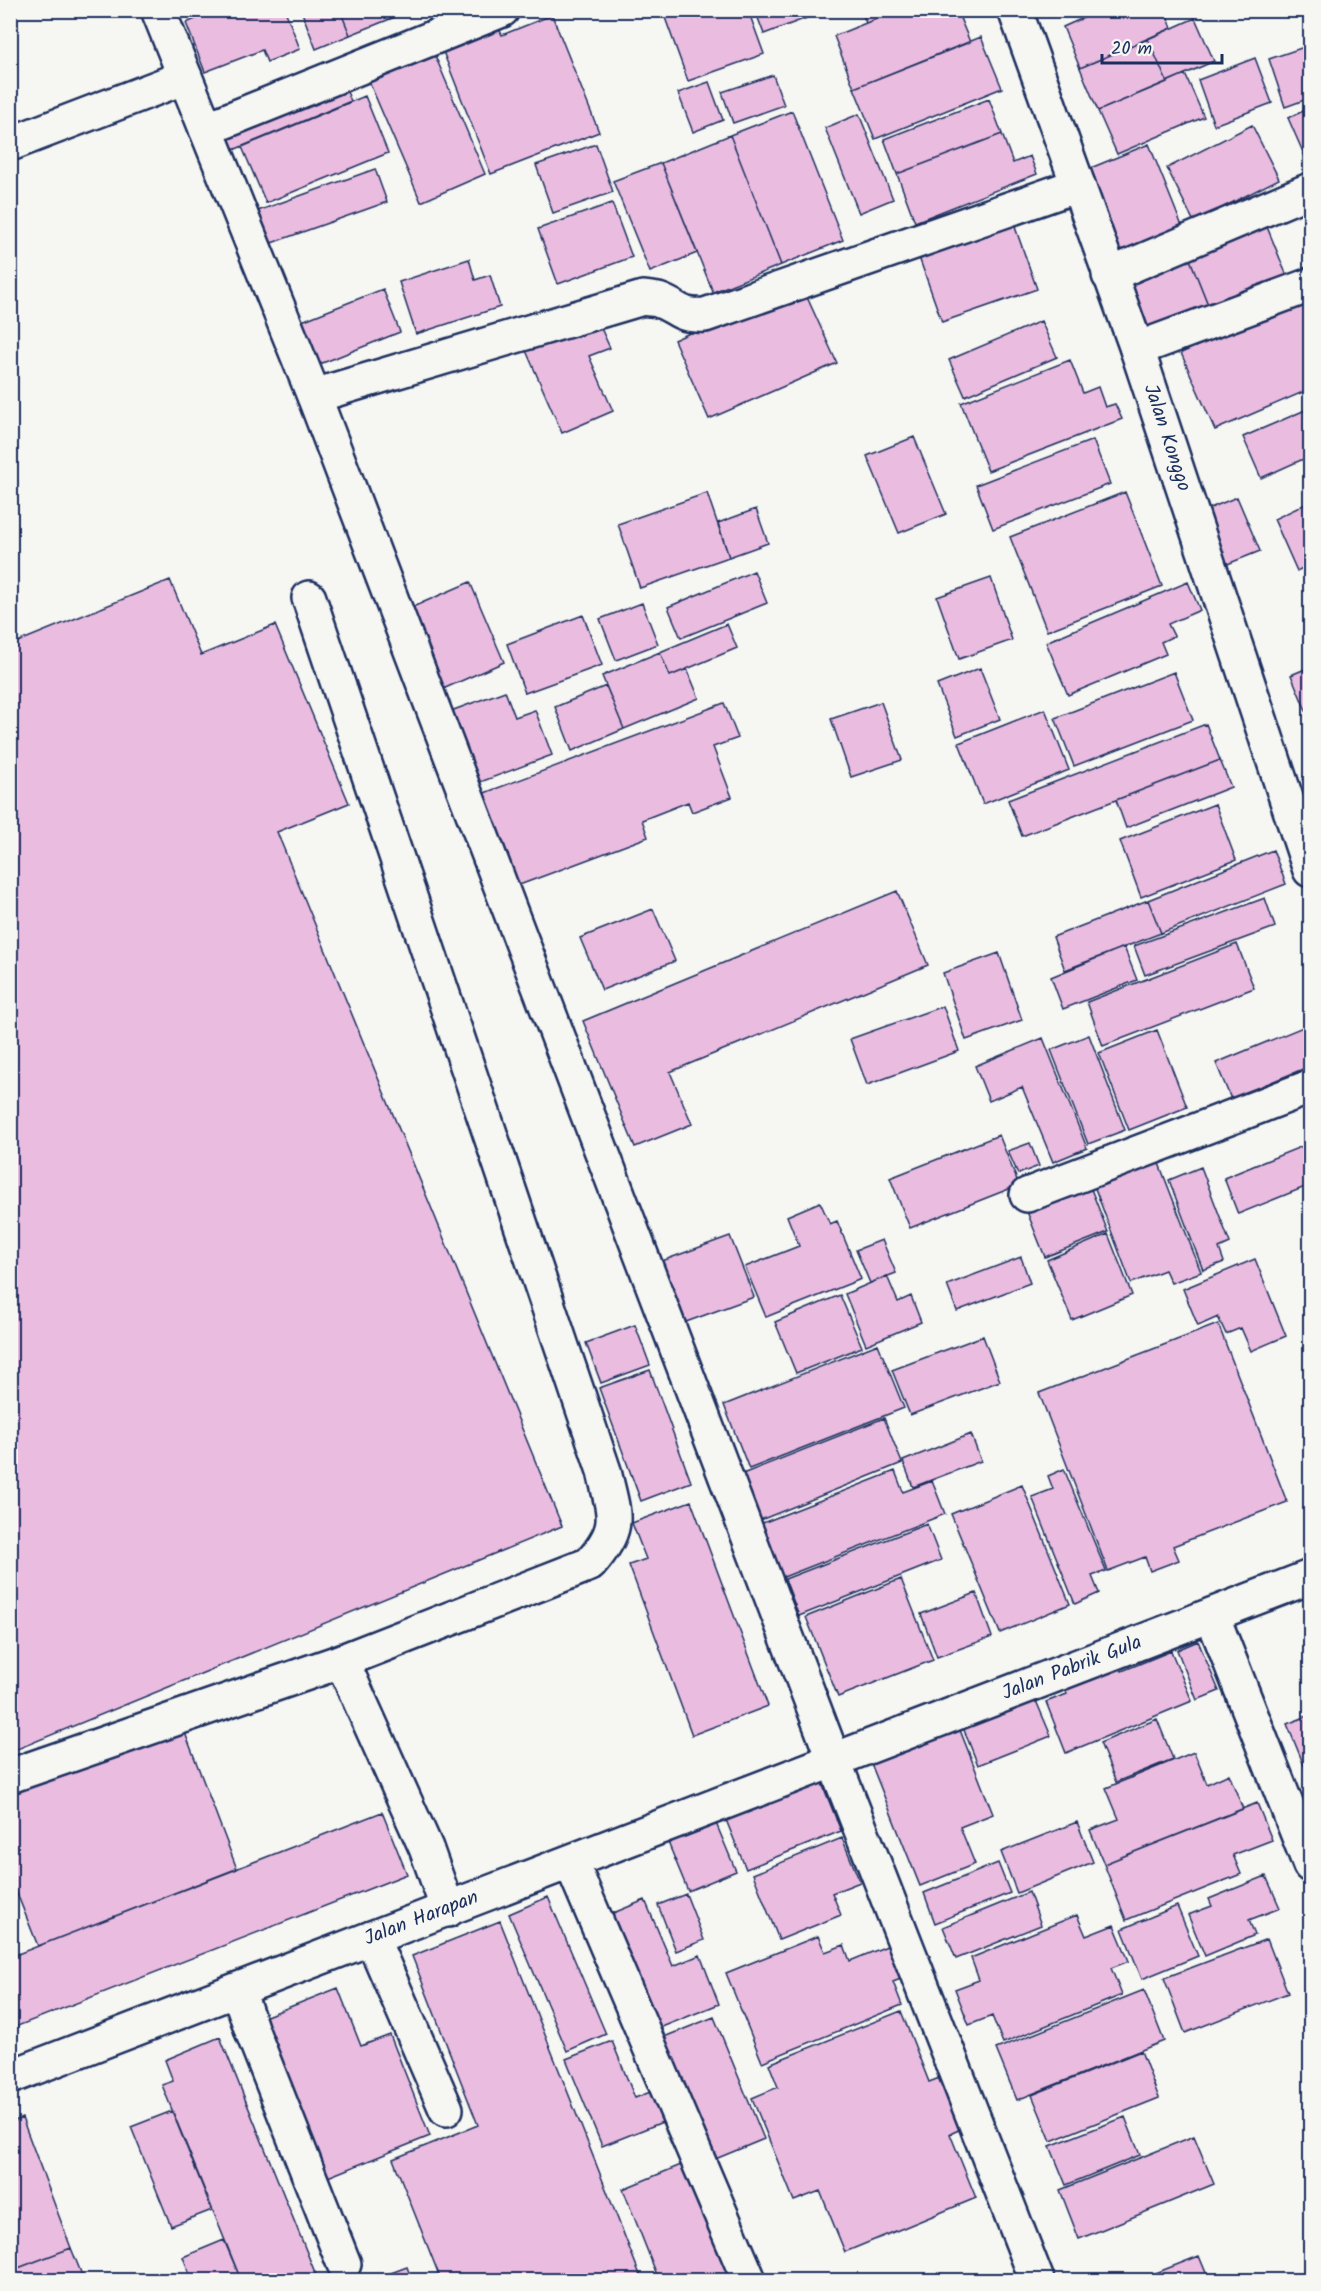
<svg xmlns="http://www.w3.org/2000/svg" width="1321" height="2291" font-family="Kalam,sans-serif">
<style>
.building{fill:#eabce0;stroke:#1b2f5e;stroke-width:1.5}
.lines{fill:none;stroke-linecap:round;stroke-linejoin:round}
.minor-casing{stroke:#1b2f5e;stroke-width:38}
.minor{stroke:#f6f6f2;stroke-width:33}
.labels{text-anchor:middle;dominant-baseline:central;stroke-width:6;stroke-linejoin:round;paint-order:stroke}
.street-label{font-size:20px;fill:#1b2f5e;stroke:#f6f6f2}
</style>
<rect width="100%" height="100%" fill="#f6f6f2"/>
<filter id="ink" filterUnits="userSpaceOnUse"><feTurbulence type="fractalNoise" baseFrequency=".0167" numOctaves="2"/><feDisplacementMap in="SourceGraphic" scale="12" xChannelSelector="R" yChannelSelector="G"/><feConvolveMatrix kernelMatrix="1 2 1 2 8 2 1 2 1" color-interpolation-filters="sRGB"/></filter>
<g filter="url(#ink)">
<path class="building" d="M167,10H194L170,20Z
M217,10H285L300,49L267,62L262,50L205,72L186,23Z
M301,10H340L350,35L316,49Z
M340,10H392L395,17L350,35Z
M666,10H748L764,54L688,81L663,12Z
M755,10H828L764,34Z
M861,10H898L866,23Z
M898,10H977L960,18L970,42L854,88L834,36Z
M1101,10H1165L1172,28L1080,68L1063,27Z
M552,15L599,132L491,174L440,44L496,22L502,35Z
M1195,18L1214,61L1167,82L1148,39Z
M981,37L1002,88L875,139L854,88Z
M1148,39L1167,82L1098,111L1080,68Z
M1310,45V98L1285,107L1269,59Z
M434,53L485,174L421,202L364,70Z
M1255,58L1272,103L1214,125L1198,80Z
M1185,74L1204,117L1117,154L1098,111Z
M773,75L784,105L733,123L722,92Z
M341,78L351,101L219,156L210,132Z
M709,82L723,120L693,132L678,93Z
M365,96L388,153L266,203L242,147Z
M989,99L1002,134L897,174L884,139Z
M1310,108V168L1288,118Z
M792,111L843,240L781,265L730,135Z
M859,114L893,199L859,213L825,128Z
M1252,125L1279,179L1194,222L1167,168Z
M1002,134L1013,163L1030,156L1037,174L915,222L897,174Z
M730,135L781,265L713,292L661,163Z
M596,144L613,192L553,213L536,165Z
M1149,144L1182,226L1114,253L1081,172Z
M661,163L697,253L650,272L613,181Z
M375,169L387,202L263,246L252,213Z
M1310,192V227L1299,197Z
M612,203L632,257L558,284L538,229Z
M1010,213L1037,289L942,322L915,246Z
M1263,217L1287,276L1209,307L1185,247Z
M1185,247L1209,307L1143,333L1120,274Z
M469,259L475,280L490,275L500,307L416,334L399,282Z
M801,284L837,363L709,419L674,340Z
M383,289L400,332L315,366L297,323Z
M1304,300L1310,316V389L1215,430L1181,353Z
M595,315L610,348L589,356L613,411L562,433L524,346Z
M1041,321L1057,357L965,396L949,360Z
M1070,360L1083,393L1098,387L1105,407L1115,404L1122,419L988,471L961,403Z
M1310,408V456L1261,478L1243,437Z
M914,437L946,514L899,533L867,456Z
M1093,440L1110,484L993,529L976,485Z
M1125,492L1162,586L1047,631L1010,537Z
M707,493L729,557L640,588L618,524Z
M1237,497L1260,551L1225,565L1203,511Z
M1310,502V564L1297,571L1274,519Z
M756,509L768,543L729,557L718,523Z
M754,571L767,603L681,638L668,607Z
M991,578L1012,640L959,659L937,597Z
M170,580L201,655L275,625L349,803L277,832L562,1526L10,1752V645Z
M470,582L504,662L443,689L408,609Z
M1188,582L1200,610L1168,624L1174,636L1161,642L1166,654L1068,695L1046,642Z
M642,603L658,644L616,660L600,619Z
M583,615L602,665L525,693L507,644Z
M727,624L737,648L670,676L660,652Z
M660,652L670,676L687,669L699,698L624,729L602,676Z
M1310,667V720L1291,675Z
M980,668L1000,719L957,736L937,685Z
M1174,672L1193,720L1074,766L1055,718Z
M606,686L624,729L572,751L555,707Z
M505,691L515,717L535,710L552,755L467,787L440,715Z
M881,702L902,760L851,777L831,719Z
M724,703L738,738L713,747L732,797L692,812L688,802L642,820L648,837L514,887L479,795Z
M1045,709L1069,770L983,804L959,743Z
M1206,724L1220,760L1022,836L1008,800Z
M1220,760L1231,787L1126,828L1116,800Z
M1215,804L1236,860L1141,897L1120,841Z
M1273,850L1286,884L1161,933L1148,900Z
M897,891L928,965L670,1072L692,1124L635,1147L583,1021Z
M1265,898L1275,927L1145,975L1134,946Z
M1148,900L1161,933L1065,970L1053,937Z
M653,909L675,961L602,990L580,938Z
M1237,944L1254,988L1103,1046L1087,1002Z
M1124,947L1137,980L1063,1009L1051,977Z
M999,953L1022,1020L966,1040L943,973Z
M943,1006L959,1051L867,1085L850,1039Z
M1310,1024V1066L1231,1099L1216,1063Z
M1157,1030L1187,1107L1129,1130L1099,1053Z
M1089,1035L1125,1130L1088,1144L1051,1050Z
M1043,1038L1087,1148L1053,1162L1022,1087L989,1101L975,1066Z
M999,1135L1019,1185L910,1228L890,1178Z
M1030,1143L1039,1166L1018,1174L1008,1151Z
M1310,1143V1185L1238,1214L1224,1178Z
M1155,1153L1201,1272L1171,1283L1165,1270L1131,1283L1091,1178Z
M1201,1167L1230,1243L1219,1248L1224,1262L1203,1270L1169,1180Z
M1087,1179L1108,1232L1045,1257L1024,1204Z
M820,1202L830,1224L837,1221L861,1279L766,1317L745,1267L799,1246L787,1216Z
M1108,1234L1132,1295L1072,1320L1047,1260Z
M730,1236L754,1297L686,1322L662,1261Z
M882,1240L896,1273L870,1283L856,1250Z
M1021,1257L1030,1283L957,1311L947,1285Z
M1255,1259L1286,1336L1251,1351L1241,1328L1226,1334L1218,1317L1198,1326L1183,1289Z
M887,1276L898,1302L911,1296L921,1322L866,1345L845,1294Z
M840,1295L862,1347L796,1373L775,1322Z
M1218,1324L1287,1502L1173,1546L1179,1560L1150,1571L1145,1557L1108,1571L1039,1393Z
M635,1325L650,1365L601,1383L586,1343Z
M983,1336L1000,1381L910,1415L892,1370Z
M878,1344L904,1408L749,1469L724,1405Z
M650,1370L691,1482L641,1501L599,1388Z
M884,1418L902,1463L758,1521L740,1475Z
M971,1434L981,1461L913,1487L903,1461Z
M1064,1469L1106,1571L1092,1576L1099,1593L1075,1604L1032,1497L1053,1489L1048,1476Z
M895,1471L903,1492L932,1481L945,1514L781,1578L760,1524Z
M1022,1485L1070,1604L1000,1633L951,1514Z
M691,1501L768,1706L692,1735L629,1565L646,1559L632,1523Z
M927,1524L941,1560L799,1616L785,1579Z
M901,1579L933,1660L838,1697L806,1617Z
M976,1593L992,1637L937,1657L921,1614Z
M1198,1641L1219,1691L1197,1700L1177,1650Z
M1171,1651L1192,1701L1066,1753L1046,1702L1067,1694L1062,1683L1118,1660L1122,1671Z
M1034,1696L1051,1736L978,1765L962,1725Z
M1310,1715V1774L1308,1775L1287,1724Z
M1157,1719L1173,1759L1116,1782L1100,1743Z
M182,1725L237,1869L38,1946L10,1876V1792Z
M958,1725L993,1814L960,1827L975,1864L920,1886L870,1761Z
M1194,1752L1207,1784L1229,1774L1243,1809L1104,1864L1090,1830L1119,1819L1106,1788Z
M819,1776L841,1831L746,1869L724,1815Z
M1257,1803L1272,1840L1233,1855L1241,1874L1126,1920L1104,1864Z
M1310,1806V1839L1300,1810Z
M382,1812L407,1874L10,2029V1957Z
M713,1816L736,1871L688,1891L665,1835Z
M1077,1822L1093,1862L1017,1893L1001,1852Z
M842,1838L860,1882L832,1893L841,1915L779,1940L753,1874Z
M998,1863L1010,1893L935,1923L924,1893Z
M1266,1876L1280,1908L1249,1920L1255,1935L1205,1956L1188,1915L1212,1906L1209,1899Z
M1029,1892L1041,1925L956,1959L943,1927Z
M686,1894L704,1940L676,1951L658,1905Z
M548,1897L606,2034L567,2051L509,1914Z
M645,1900L673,1966L700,1955L719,2004L652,2031L606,1916Z
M1177,1906L1198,1956L1142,1979L1122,1929Z
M1077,1915L1086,1936L1114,1925L1129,1961L1111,1968L1122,1995L1003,2043L992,2016L969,2025L955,1989L979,1980L971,1958Z
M500,1921L642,2280H441L393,2159L478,2125L412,1956Z
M818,1936L825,1952L844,1945L850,1961L892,1944L906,1977L893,1982L902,2005L762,2062L726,1973Z
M1267,1939L1288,1993L1185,2033L1164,1978Z
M338,1988L361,2046L390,2035L430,2136L323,2179L259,2019Z
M1144,1990L1164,2041L1017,2100L996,2049Z
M901,2011L929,2082L942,2077L963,2128L950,2134L976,2198L845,2252L820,2191L794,2201L752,2098L778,2087L769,2064Z
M714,2017L764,2139L713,2160L664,2037Z
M220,2037L318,2280H241L162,2085L173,2081L165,2060Z
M612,2041L635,2098L658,2089L670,2119L602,2146L566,2059Z
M1141,2051L1159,2098L1051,2141L1032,2095Z
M172,2111L212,2210L171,2226L131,2127Z
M1125,2117L1140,2155L1066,2185L1050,2146Z
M22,2118L71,2248L10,2271V2123Z
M1194,2136L1214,2184L1079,2239L1060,2190Z
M693,2160L742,2280H659L623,2189Z
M224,2240L241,2280H192L183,2257Z
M71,2248L84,2280H10V2271Z
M1199,2256L1209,2280H1138Z
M407,2267L412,2280H372Z"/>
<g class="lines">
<g class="minor-casing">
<g id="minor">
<path d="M158,10L314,396L834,1761L1037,2280"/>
<path id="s1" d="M1015,10L1137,349L1310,870"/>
<path d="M206,129L502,10"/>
<path d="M10,144L185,77"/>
<path d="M1109,275L1310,190"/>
<path d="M1137,349L1310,285"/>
<path d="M314,396L643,298C648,299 654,299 658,300C679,307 678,317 705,315L1078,185"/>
<path d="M309,598L604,1471C614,1516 623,1526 590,1564L342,1661"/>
<path d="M1027,1195L1310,1087"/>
<path d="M1212,1615L1310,1865"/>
<path d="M10,1776L342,1661L426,1848L448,1910"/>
<path d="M571,1862L749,2280"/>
<path d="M372,1938L446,2109"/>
<path d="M238,1990L252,2031L344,2264"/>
<path id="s2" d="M10,2077L1310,1577"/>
</g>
</g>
<use href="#minor" class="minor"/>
</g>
</g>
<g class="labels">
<g class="street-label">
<text stroke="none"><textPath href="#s1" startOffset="454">Jalan Konggo</textPath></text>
<text stroke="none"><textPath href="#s2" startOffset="1138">Jalan Pabrik Gula</textPath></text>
<text stroke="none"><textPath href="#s2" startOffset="441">Jalan Harapan</textPath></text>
</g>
</g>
<rect width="1321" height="2291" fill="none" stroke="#f6f6f2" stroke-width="36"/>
<rect x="18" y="18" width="1285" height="2255" fill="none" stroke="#1b2f5e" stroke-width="2" filter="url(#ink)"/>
<path d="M1102 54v9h120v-9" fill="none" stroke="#1b2f5e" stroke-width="3"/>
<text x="1111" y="54" font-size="18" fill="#1b2f5e" stroke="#f6f6f2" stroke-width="4.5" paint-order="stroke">20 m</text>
</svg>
